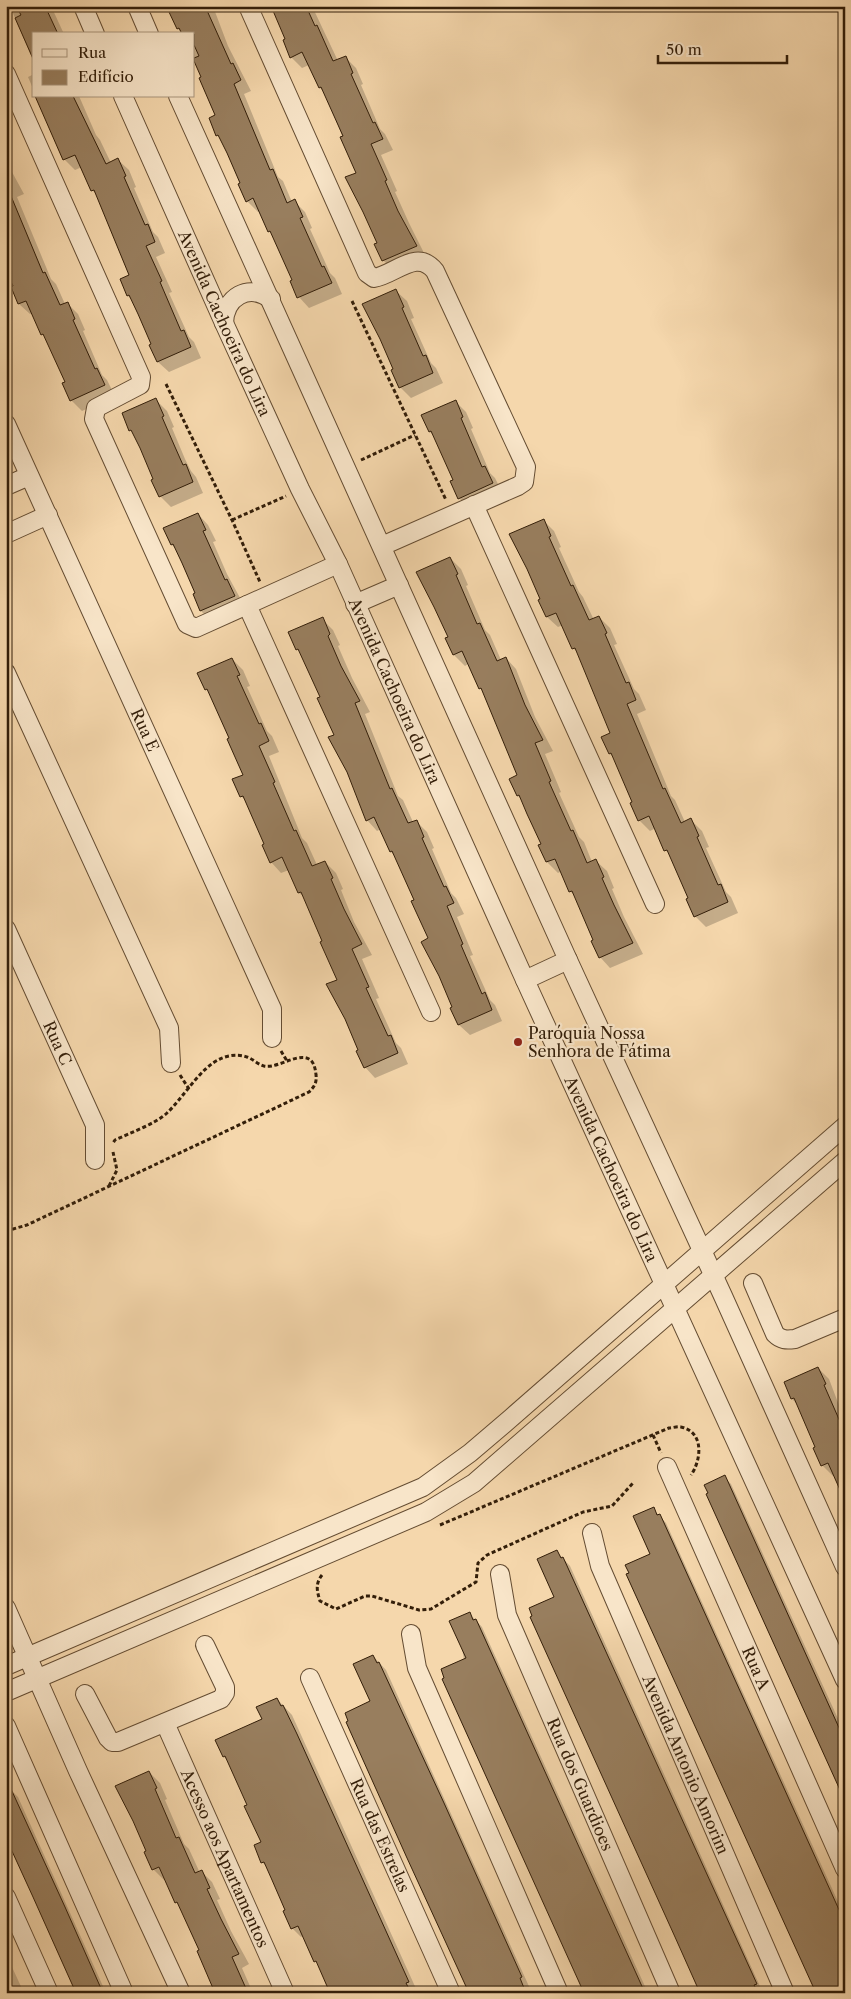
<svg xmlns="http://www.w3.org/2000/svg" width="851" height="1999" font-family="'Libre Caslon Text',serif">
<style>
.shadow{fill:#0003}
.building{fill:#987e5e;stroke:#331e09}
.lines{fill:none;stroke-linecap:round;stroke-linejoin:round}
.minor-casing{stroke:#644c32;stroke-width:20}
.path{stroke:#331e09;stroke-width:3;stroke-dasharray:4 2.5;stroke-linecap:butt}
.minor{stroke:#f8e5c9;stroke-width:18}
.poi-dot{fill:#8f2418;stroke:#f8e5c9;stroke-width:2}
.labels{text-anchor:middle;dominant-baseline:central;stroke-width:4.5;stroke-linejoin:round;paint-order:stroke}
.street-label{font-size:16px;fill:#331e09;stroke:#f8e5c9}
.poi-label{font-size:16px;fill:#331e09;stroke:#f8e5c9;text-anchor:start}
</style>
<rect width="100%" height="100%" fill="#f5d7ac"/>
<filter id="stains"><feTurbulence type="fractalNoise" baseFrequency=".004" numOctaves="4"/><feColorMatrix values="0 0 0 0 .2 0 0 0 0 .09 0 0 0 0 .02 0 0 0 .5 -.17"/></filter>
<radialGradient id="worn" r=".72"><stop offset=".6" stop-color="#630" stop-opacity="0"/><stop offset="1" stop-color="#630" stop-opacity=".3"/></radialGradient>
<path class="shadow" d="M10,6H51L64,34H34V63Z
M168,6H211L214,9L228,46L251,91L244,94L278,177L283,181L292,202L294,201L305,212L312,228L310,229L330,273L335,278L342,294L309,308L299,297L294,280L274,236L269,231L260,211L258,212L247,201L242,184L222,140L217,135V116L194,58V34H183L178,29Z
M272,6H312L338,61L345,57L356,68L363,84L361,85L380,129L385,134L393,150L381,155L397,191L395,192L409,223L426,257L394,271L383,260L357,174L330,105L325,93L320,88L309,65L302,68L291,57L287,40Z
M34,74V91L28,77Z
M38,96H79L96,135L100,140L111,163L118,160L129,170L136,187L134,188L153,232L158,237L165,253L156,257L172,292L169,293L189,337L194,342L201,358L169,372L158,362L151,346L153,345L133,301L128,296L121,280L130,276L97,195L92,190L82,167L75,170L64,159Z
M6,161L24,194L17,197L51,279L56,284L65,304L67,303L78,314L85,330L83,331L102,375L107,380L115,396L82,411L71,400L66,383L47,339L42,334L33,313L30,314L19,304L12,288L15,287L6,268Z
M396,291L407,301L414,318L411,319L431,363L436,368L443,383L411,398L400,387L395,370Z
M156,400L167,411L174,427L172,428L185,459L191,471L196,477L203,493L171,507L160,496L155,479L135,435L130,430Z
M455,401L466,412L473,428L471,429L490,473L495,478L503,494L470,509L459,498L454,481L435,437L430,432L422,416Z
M198,514L208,525L216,541L213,542L227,574L245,607L212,622L201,611L194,595L197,594L177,550L172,545L165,528Z
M543,520L554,531L561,547L559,548L579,592L583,597L594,620L599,617L610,628L617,644L614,645L634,689L639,694L646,710L637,714L671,796L675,800L685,822L691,820L702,831L709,847L706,848L726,892L731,897L738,913L706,927L695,916L690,899L671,855L665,850L656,828L650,831L639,820L634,803L615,759L610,754L603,738L612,734L578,653L573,648L563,625L558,627L547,617L540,600H542Z
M450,558L461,569L468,585L466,586L485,630L490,635L501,660L506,658L516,669L535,717L553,751L545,754L561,792L559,793L579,837L584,842L592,862L596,861L607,871L614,888L612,889L624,917L643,954L610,968L600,957L595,940L575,896L570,891L562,871L558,873L547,862L540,846L542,845L523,801L518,796L519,776L485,693L480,688L468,664L465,666L454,655L447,639L449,638Z
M322,619L333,630L340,645L338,646L352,678L370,712L365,714L398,796L403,800L413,822L416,821L427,832L434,848L432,849L451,893L456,898L464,914L457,917L473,955L470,956L490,1000L495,1005L502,1021L470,1035L459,1025L430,939L396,857L391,852L381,829L377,831L367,820L321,698L302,654L297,649Z
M232,659L243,670L250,686L247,687L267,731L272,736L279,752L269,756L302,838L307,843L317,865L325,862L336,873L343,889L341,890L354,922L372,955L362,959L379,998L376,999L396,1043L401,1048L408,1064L375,1078L365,1067L338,981L304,897L299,893L289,870L281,873L271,862L266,845L246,801L241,796L244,775L211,694L206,689Z
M818,1368L829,1379L845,1421V1498L834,1475L833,1476L822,1465L817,1448L797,1404L792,1399L785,1383Z
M724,1477L731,1484L845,1734V1798L710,1493Z
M653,1509L666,1523L845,1917V1993L652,1554Z
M557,1552L570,1566L763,1993H702L556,1597Z
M469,1613L482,1627L648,1993H586L464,1660L462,1648Z
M373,1656L386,1670L532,1993H470L372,1702Z
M277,1699L292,1715L418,1993H331L304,1935L301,1937L292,1928L287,1911L267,1867L262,1862V1843L248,1806L229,1762L224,1757L217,1741L264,1720Z
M149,1772L160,1783L167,1799L165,1800L184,1844L189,1849L200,1873L202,1872L212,1882L220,1899L217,1900L231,1931L249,1964L242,1968L253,1993H208L207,1991L214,1988L201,1951L181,1907L176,1902L166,1879L164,1880L153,1869L148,1852Z
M11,1790L18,1797L106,1993H77Z
M6,1954L24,1993H6Z"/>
<path class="building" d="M16,6H45L58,34H34V61L15,18L21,15Z
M182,6H205L231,64L233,63L241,80L234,84L270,170L273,169L287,203L295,199L303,217L300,218L322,267L324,266L332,283L297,298L290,281L292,280L270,231L268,232L253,198L246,202L238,184L240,183L227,153L218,135L216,136L209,118L215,115L199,78L201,77L194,61V58L199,56L194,45V34H182L179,28L177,29L169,12Z
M271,6H306L315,26L317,25L333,61L346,56L353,73L351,74L373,123L375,122L383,139L371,144L387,180L385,181L398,211L417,246L382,261L374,244L377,243L363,212L345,177L356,173L340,137L343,136L321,87L319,88L302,52L290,58L283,40L285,39Z
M35,96H73L106,164L118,158L126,176L124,177L145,225L148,224L155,242L146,246L162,281L160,282L181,331L184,330L191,347L157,362L149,345L151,344L138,314L129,295L127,296L120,279L129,275L94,190L91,191L75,155L63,160Z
M6,184L43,273L45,272L60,305L68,302L75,319L73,320L95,369L97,368L105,385L70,401L62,383L65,382L43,334L41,335L26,301L18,304L11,287L13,286L6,271V267L11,265L6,255Z
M396,289L404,307L402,308L423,356L426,355L433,373L399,388L391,370L393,369L380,339L362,304Z
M156,398L164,416L162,417L175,447L183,465L186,464L193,482L159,497L151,480L153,479L140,448L131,430L129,431L122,413Z
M456,400L463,417L461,418L482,467L485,466L493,483L458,499L450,481L453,480L431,431L429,432L421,415Z
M198,513L206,530L203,531L217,562L225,580L227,579L235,596L200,611L193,594L195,593L182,563L173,544L171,545L163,528Z
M544,519L551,536L549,537L571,586L573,585L589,620L599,616L607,633L605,634L626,683L629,682L636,700L627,704L663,789L665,788L681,823L691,818L699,836L697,837L718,885L721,884L728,902L694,917L686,899L688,898L667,850L664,851L649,816L638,821L630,803L632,802L611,753L609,754L601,737L610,733L575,648L572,649L556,613L546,617L538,600L540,599L527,569L509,534Z
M450,557L458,574L456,575L477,624L480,623L497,661L506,657L525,705L543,740L535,743L551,781L549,782L571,831L573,830L587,863L596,859L604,877L602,878L614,905L633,943L599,958L591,941L593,940L572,891L569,892L555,859L546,862L538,845L541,844L527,814L519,795L517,796L509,779L517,775L481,688L479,689L462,651L453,655L445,638L448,637L434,607L416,572Z
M323,617L330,634L328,636L341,666L360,701L355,703L390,789L392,788L408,823L417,820L424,837L422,838L444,887L446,886L454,903L447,906L463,944L461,945L482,994L485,992L492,1010L458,1025L450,1008L452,1007L439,976L421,942L428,938L411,901L414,900L392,851L390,852L374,817L366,821L347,772L328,737L334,735L317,698L320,697L298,649L296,650L288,632Z
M232,658L240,675L237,676L259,724L261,723L269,741L259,746L275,782L273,783L294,831L296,830L312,866L325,861L333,878L331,879L344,909L362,944L352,949L369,987L366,988L388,1036L391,1035L398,1053L364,1068L356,1051L358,1050L345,1019L326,984L337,980L320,942L322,941L301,892L298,893L282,857L270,863L262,845L264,844L243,796L240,797L232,779L243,775L227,739L229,738L207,689L205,690L197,673Z
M818,1367L826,1384L824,1385L845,1433V1501L828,1463L821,1466L813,1448L815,1447L794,1398L791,1399L784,1382Z
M725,1475L845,1741V1801L706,1494L708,1493L704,1485Z
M654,1507L657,1515L660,1514L845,1923V1993H816L626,1574L629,1573L625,1565L650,1554L633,1516Z
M557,1550L561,1558L563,1557L695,1848L757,1984L754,1985L758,1993H700L675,1937L530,1617L532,1616L529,1608L554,1597L537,1559Z
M470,1612L473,1620L476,1619L645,1993H584L442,1679L444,1678L441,1669L466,1658L449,1621Z
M373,1655L377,1663L379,1662L444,1803L522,1977L520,1978L526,1993H469L407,1858L346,1722L348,1721L345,1713L370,1701L353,1664Z
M277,1698L281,1706L283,1705L297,1734L409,1982L406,1983L411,1993H330L316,1961L314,1962L298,1926L291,1929L283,1911L285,1910L272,1880L264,1862L261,1863L254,1845L261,1842L244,1806L247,1805L225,1756L223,1757L215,1740L262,1719L256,1707Z
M149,1771L157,1788L155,1789L176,1838L179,1837L195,1873L202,1870L210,1888L207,1889L221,1919L239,1954L232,1957L248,1993H215L197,1951L199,1950L177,1902L175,1903L159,1867L152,1870L144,1852L146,1851L133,1821L115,1786Z
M6,1778L65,1907L103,1993H76L33,1897L6,1838Z"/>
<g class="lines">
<g class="minor-casing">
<g id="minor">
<path d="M83,6L95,34"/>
<path d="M137,6L149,34"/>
<path d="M248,6L367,273L374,278C396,274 417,248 435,271L526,467L524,482L518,486L382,546"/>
<path d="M6,74L141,377L140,385L96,408L94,419L187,624L196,628L338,564"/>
<path id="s1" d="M123,96L224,323L300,489L338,564L525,980L845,1680"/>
<path d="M178,96L568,960L723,1296L845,1567"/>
<path d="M224,323C225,297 248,283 271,299"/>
<path id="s2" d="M6,424L272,1009V1038"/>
<path d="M6,486L29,476"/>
<path d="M474,505L655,904"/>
<path d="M6,534L48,515"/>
<path d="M355,604L399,585"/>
<path d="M247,605L431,1012"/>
<path d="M6,673L169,1028L171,1063"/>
<path id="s3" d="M6,929L95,1125V1160"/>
<path d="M525,980L568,960"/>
<path d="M753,1283L775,1334C781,1340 786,1340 795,1339L845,1318"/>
<path id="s4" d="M667,1467L845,1869"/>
<path id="s5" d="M592,1533L600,1566L785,1993"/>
<path id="s6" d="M500,1574L507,1615L671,1993"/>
<path d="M6,1608L78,1771L181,1993"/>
<path d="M411,1634L417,1668L559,1993"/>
<path d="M6,1666L423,1487L470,1453L511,1418L845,1126"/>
<path id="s7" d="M310,1678L451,1993"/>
<path d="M6,1692L426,1512L474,1483L845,1161"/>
<path d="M85,1694L108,1738L112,1742H118L221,1699L225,1693V1687L205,1645"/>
<path id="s8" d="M165,1723L285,1993"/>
<path d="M6,1726L124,1993"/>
<path d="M6,1897L49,1993"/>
</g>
</g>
<path class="path" d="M352,301L446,500
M166,384L232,520L260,582
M361,460L415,435
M232,520L286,496
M281,1051L287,1061
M180,1075L189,1089
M109,1186L117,1170L113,1152
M6,1217L14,1230
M6,1231L27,1225L309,1092C314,1087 317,1083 316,1075C313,1039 281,1070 264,1066C257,1064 253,1059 247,1057C239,1054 228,1055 220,1059C201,1067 183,1098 167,1113C155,1124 130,1133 115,1140L113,1143
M653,1435L661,1453
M440,1525L669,1428C672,1428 678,1426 681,1427C705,1432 701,1461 691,1475
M322,1575C315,1584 317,1591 320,1601L336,1609L365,1596H372L419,1610L431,1609L476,1582L478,1563L487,1555L583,1512L612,1506L634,1482"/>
<use href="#minor" class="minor"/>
</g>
<circle class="poi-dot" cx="518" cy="1042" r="5"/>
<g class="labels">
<g class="street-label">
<text stroke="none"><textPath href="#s1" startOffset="249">Avenida Cachoeira do Lira</textPath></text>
<text stroke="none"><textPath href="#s1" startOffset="654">Avenida Cachoeira do Lira</textPath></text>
<text stroke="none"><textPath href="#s2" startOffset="336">Rua E</textPath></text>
<text stroke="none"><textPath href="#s3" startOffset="125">Rua C</textPath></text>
<text stroke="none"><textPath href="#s1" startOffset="1179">Avenida Cachoeira do Lira</textPath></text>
<text stroke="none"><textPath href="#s4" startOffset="220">Rua A</textPath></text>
<text stroke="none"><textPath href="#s5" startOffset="250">Avenida Antonio Amorim</textPath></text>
<text stroke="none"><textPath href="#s6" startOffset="226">Rua dos Guardioes</textPath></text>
<text stroke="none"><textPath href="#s7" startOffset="172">Rua das Estrelas</textPath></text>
<text stroke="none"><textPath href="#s8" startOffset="148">Acesso aos Apartamentos</textPath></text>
</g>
<g class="poi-label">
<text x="528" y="1033">Paróquia Nossa<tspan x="528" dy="18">Senhora de Fátima</tspan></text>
</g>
</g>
<rect width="851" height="1999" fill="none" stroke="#f5d7ac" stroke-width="25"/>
<rect x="8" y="8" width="836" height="1984" fill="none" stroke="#331e09" stroke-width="2.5"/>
<rect x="12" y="12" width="826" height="1974" fill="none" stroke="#331e09"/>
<rect x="32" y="32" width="162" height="65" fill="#f8e5c9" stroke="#a9957c"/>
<rect x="42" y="49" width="25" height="8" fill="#f8e5c9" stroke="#a9957c"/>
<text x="78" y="58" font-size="15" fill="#331e09">Rua</text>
<rect x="42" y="70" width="25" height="15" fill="#987e5e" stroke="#a9957c"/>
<text x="78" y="82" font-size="15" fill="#331e09">Edifício</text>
<path d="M658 55v8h129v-8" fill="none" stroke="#331e09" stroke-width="2.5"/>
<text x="666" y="55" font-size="15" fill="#331e09" stroke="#f8e5c9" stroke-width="4" paint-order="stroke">50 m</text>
<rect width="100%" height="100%" filter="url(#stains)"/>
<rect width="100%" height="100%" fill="url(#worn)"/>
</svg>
